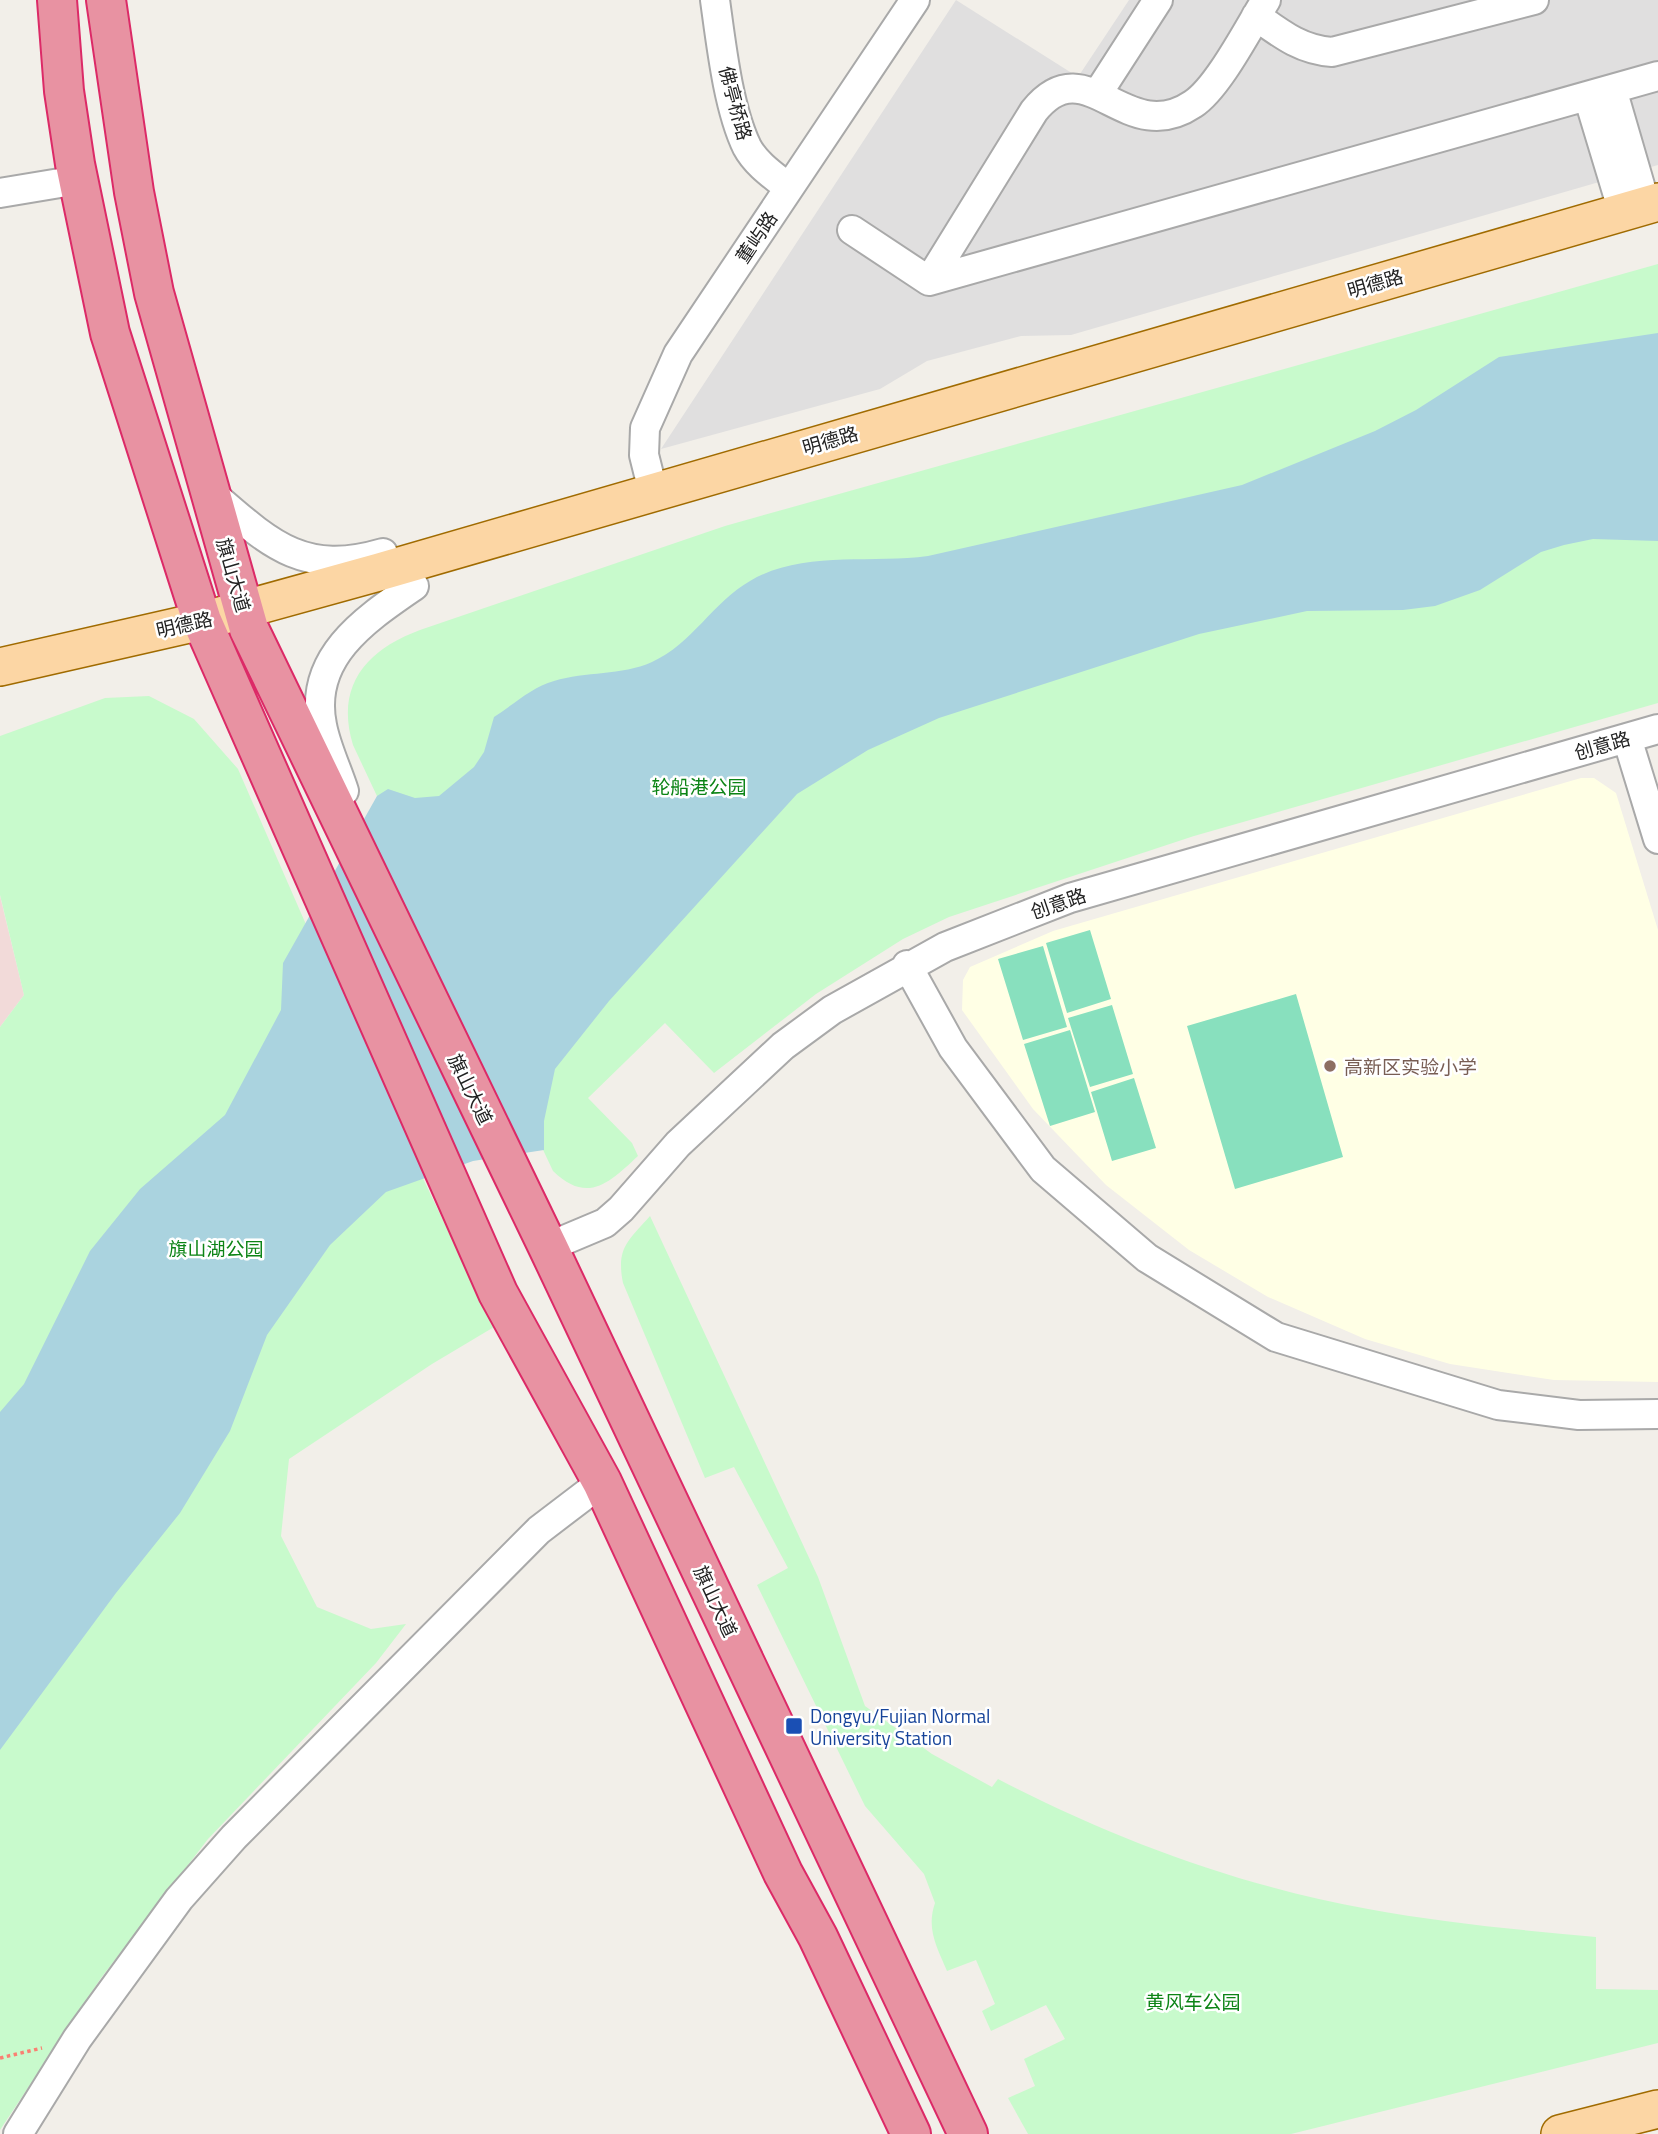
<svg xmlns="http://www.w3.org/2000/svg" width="1658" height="2134" font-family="'Titillium Web','Noto Sans SC',sans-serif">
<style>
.residential{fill:#e0dfdf}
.commercial{fill:#f2dad9}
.education{fill:#ffffe5}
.park{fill:#c8facc}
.pitch{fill:#88e0be}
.water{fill:#aad3df}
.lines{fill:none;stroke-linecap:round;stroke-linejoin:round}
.minor-casing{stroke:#a9a9a9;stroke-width:32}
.major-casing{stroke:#a06b00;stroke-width:40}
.highway-casing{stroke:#dc2a67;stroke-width:42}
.path{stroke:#fa8072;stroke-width:3.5;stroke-dasharray:3.5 3.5;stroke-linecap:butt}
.minor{stroke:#fff;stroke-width:28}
.major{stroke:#fcd6a4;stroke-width:37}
.highway{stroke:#e892a2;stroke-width:38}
.education-dot{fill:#8d6e63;stroke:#fff;stroke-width:2.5}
.transit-dot{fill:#1a4fb4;stroke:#fff;stroke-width:2.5}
.labels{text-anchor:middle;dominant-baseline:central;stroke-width:5;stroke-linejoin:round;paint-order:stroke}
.street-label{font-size:19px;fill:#222;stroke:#fff}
.park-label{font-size:19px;fill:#0c8416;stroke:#fff}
.education-label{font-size:19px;fill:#785e54;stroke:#fff;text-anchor:start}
.transit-label{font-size:19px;fill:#164399;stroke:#fff;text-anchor:start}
</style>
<rect width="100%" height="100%" fill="#f2efe9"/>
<path class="residential" d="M956,0L1078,77L1129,0H1658V165L1071,335L1021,336L927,361L880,389L661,449Z"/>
<path class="commercial" d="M0,896L24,995L0,1027Z"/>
<path class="education" d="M1581,778H1594L1616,793L1658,930V1382L1554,1380L1450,1364L1365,1339L1268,1297L1189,1250L1106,1185L1033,1109L962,1010L963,980L970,967L1053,931Z"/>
<path class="park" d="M1658,264V703L1194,836L949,917L903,939L816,994L714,1073L665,1023L588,1098L632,1143L638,1156C610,1182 588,1205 553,1171L353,745C335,686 366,650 420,630L725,526Z
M149,696L194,719L238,769L353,1032L494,1327L432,1364L289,1459L281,1536L317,1607L371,1629L406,1624L376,1663L208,1839L101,1978L0,2130V1027L24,995L0,895V736L105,698Z
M650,1216L818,1577L865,1706L932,1754L992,1787L998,1779C1113,1839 1240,1886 1368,1909C1444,1923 1520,1930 1596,1937V1989L1658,1990V2043L1291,2134H1028L1008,2098L1035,2086L1024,2059L1065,2039L1046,2005L991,2031L982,2011L995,2004L976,1960L947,1971C937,1947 926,1929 935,1903L924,1874L865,1806L757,1585L788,1568L734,1467L705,1478L623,1283C616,1248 628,1241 650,1216Z"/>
<path class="pitch" d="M1090,930L1111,999L1067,1013L1046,943Z
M1043,946L1067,1027L1023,1040L998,959Z
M1296,994L1343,1157L1235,1189L1187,1026Z
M1112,1005L1133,1074L1090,1087L1068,1018Z
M1070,1030L1095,1112L1050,1126L1024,1044Z
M1134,1078L1156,1148L1112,1161L1091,1092Z"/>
<path class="water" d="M1658,333V541L1593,539L1564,545L1541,552L1480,590L1435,606L1403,610L1307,611L1199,634L939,718L868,750L797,794L609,1001L555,1069L544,1121V1150L473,1161L386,1192L330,1245L267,1335L230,1431L180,1513L116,1593L0,1750V1412L24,1384L90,1251L140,1189L225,1115L281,1010L283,963L377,796L388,789L415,798L439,796L474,767L484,752L494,717C513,705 532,687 554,681C586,671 621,676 652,662C692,644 713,602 750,581C802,550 870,564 928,556L1242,485L1375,431L1416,410L1499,357Z"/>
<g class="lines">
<g class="minor-casing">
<path id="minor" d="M715,0C721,43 728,108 747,147C756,164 774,176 789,188
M1256,16C1281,34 1301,50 1332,52L1534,0
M1612,89L1646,206
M1098,93L1158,0
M1588,96L1623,212
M0,193L78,180
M852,230L929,281L1658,76
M929,281L1034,111C1087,45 1125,150 1193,104C1218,88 1249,27 1266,0
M209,491C268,542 301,577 383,553
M633,495L653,491L644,455L645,428L678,354L915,0
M1627,738L1658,839
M344,791C337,769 326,747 322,725C308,657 366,619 414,586
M907,965L953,1048L1043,1169L1147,1258L1276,1337L1498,1405L1579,1415L1658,1414
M548,1247L605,1223L621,1209L678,1144L783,1046L832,1010L945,947L1070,898L1658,729
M18,2134L77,2039L179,1899L234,1837L539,1530L602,1482"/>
</g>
<g class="major-casing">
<path id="major" d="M0,667L202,621L379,572L1658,202
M1560,2134L1658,2109"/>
</g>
<g class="highway-casing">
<path id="highway" d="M57,0L64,91L75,164L110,333L202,621L498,1293L602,1482L783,1873L818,1937L911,2134
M106,0L134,192L154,293L249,629L548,1247L968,2134"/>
</g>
<path class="path" d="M0,2058L42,2048"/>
<use href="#minor" class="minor"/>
<use href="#major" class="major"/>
<use href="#highway" class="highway"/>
</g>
<circle class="education-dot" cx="1330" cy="1066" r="7"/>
<rect class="transit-dot" x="785" y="1717" width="18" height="18" rx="3.5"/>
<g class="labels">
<g class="street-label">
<text transform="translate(736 103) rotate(75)">佛亭桥路</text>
<text transform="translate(756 237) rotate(-56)">董屿路</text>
<text transform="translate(1375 283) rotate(-16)">明德路</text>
<text transform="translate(830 440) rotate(-16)">明德路</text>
<text transform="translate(234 575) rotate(74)">旗山大道</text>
<text transform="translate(184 624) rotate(-13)">明德路</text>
<text transform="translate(1602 745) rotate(-16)">创意路</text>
<text transform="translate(1058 903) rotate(-19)">创意路</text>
<text transform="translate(471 1089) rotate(64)">旗山大道</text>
<text transform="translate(716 1601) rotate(65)">旗山大道</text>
</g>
<g class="park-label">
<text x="699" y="786">轮船港公园</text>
<text x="216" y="1248">旗山湖公园</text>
<text x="1193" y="2001">黄风车公园</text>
</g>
<g class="education-label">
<text x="1344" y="1066">高新区实验小学</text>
</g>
<g class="transit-label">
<text x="810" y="1715">Dongyu/Fujian Normal<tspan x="810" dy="22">University Station</tspan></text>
</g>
</g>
</svg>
